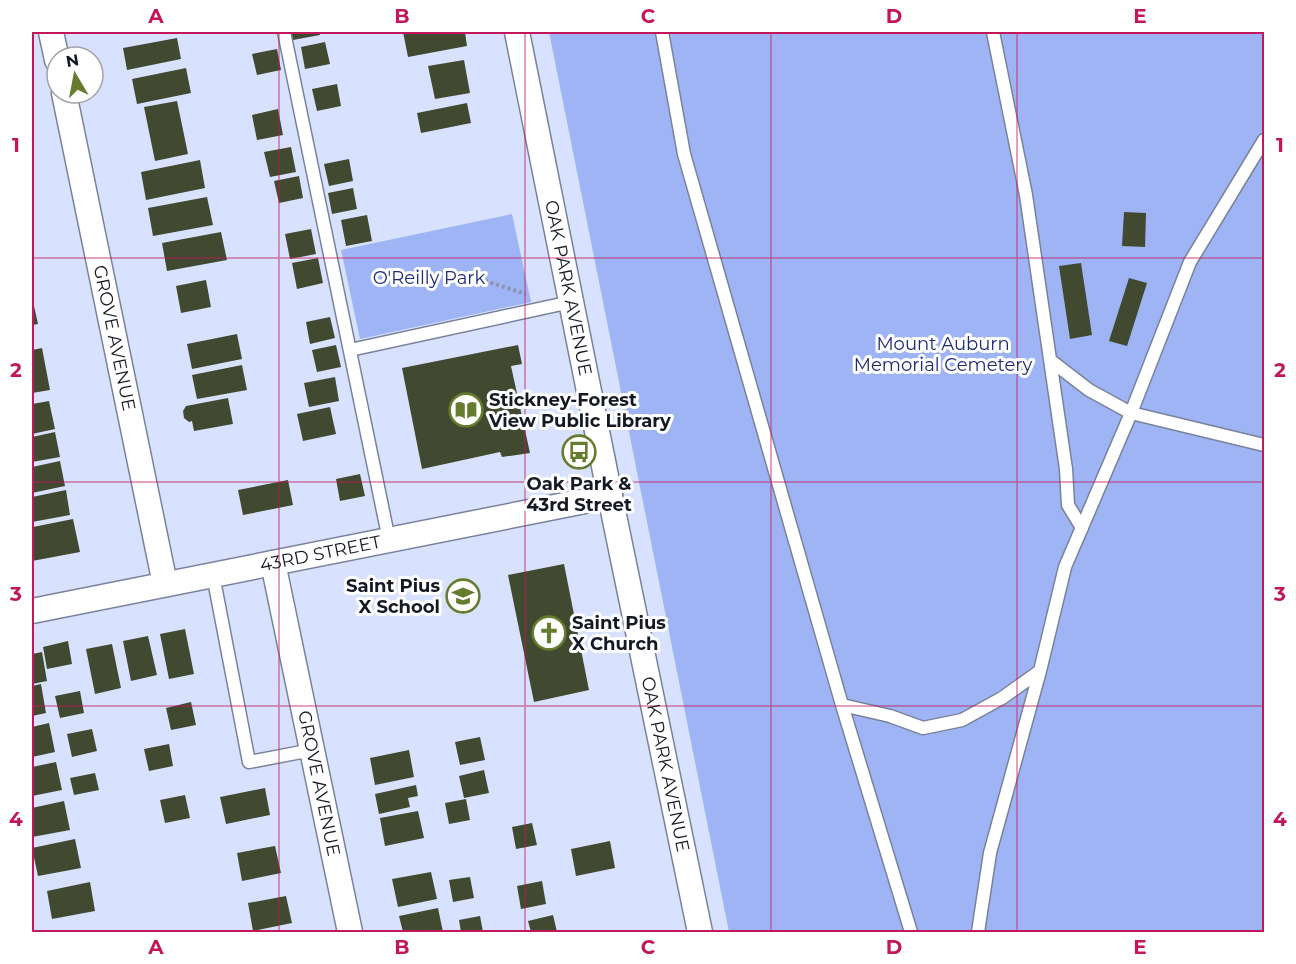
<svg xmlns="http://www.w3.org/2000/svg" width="1296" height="964" font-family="Montserrat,sans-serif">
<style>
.green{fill:#9fb4f5}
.building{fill:#414931}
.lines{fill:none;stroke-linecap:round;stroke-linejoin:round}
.service-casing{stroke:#79829b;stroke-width:15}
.minor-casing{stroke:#79829b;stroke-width:27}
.path{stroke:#8c94a9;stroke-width:4;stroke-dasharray:3 3;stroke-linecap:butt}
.service{stroke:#fff;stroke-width:12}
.minor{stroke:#fff;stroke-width:24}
.grid{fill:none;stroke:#c2185b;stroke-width:1.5;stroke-opacity:0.55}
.labels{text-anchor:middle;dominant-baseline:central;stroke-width:6;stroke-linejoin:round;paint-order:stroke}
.park-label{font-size:18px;fill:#1e2a78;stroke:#fff}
.street-label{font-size:18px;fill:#161923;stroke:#fff}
.poi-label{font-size:18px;font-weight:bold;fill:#161923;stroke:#fff;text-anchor:start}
.neatline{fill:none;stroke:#c2185b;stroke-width:2}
.grid-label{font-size:20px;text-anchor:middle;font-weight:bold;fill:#c2185b}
</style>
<rect width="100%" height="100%" fill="#d8e2fe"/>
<path class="green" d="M549,32H1264V932H729Z
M512,214L531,302L360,339L341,250Z"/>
<path class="building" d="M291,32H319L320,35L293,40Z
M403,32H465L467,46L408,57Z
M177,38L181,59L127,70L123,48Z
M325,42L330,64L305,69L301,47Z
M277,49L281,70L257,75L252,54Z
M464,60L470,93L435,99L428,66Z
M186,68L191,93L137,104L132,79Z
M337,84L341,106L317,111L312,89Z
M177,101L188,154L155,161L144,107Z
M467,103L471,123L421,133L417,113Z
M278,109L283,135L257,140L252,115Z
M291,147L296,172L270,177L264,152Z
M349,159L353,181L329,186L324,164Z
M200,160L205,188L146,200L141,172Z
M299,176L303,198L279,203L274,181Z
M353,188L357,209L332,214L328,193Z
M207,197L213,225L153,236L148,208Z
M1124,212L1146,213L1145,247L1122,246Z
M367,215L372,241L346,246L341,220Z
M311,229L316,254L290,259L285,234Z
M221,232L227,260L167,271L162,243Z
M318,258L323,283L297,289L292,263Z
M1081,263L1092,335L1070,339L1059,266Z
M1129,278L1147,283L1127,346L1109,341Z
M206,280L211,307L181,313L176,286Z
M32,297L38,324L32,325Z
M330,317L335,338L310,344L306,322Z
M237,334L242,359L192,369L187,344Z
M336,345L341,367L317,372L312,350Z
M518,345L522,364L511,366L530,453L502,457L500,452L422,469L402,368Z
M42,348L50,390L32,393V350Z
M242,365L247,390L197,399L192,375Z
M335,377L339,401L309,407L304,383Z
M228,398L233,424L194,431L192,421L189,422L184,418L183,411L186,406Z
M49,401L55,429L32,434V404Z
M330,407L336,434L303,441L297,414Z
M55,432L60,457L32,462V437Z
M60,461L65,486L32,493V467Z
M360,474L365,496L340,501L336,479Z
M288,480L293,505L243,515L238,490Z
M66,490L70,515L32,522V497Z
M73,519L80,552L32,561L33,527Z
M564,564L589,690L534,702L508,575Z
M185,629L194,674L169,679L160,634Z
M148,636L157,675L131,681L123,641Z
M68,641L72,664L47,669L43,647Z
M112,644L121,688L95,694L86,649Z
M42,652L47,681L32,684V654Z
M41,684L46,713L32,716V686Z
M80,691L84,713L60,718L55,696Z
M191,702L196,725L171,730L166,708Z
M49,723L55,752L32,757V727Z
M92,729L97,751L72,757L67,734Z
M480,737L485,760L460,765L455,742Z
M169,744L173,766L149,771L144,749Z
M409,750L414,777L375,785L370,758Z
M56,762L62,790L32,796V767Z
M484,770L489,793L464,798L459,776Z
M95,773L99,790L74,795L70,778Z
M416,785L418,796L408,798L410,807L379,814L375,794Z
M265,788L270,815L226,824L220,797Z
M185,795L190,818L165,823L160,800Z
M466,799L470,820L449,824L445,803Z
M64,801L70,830L32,837V808Z
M418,811L424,838L385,846L380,818Z
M532,823L537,845L516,849L512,827Z
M75,839L81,868L38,876L32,848Z
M610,841L615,868L576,876L571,849Z
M275,846L281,873L242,881L237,853Z
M431,872L437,899L398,907L392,879Z
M470,877L474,898L453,902L449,880Z
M542,881L546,904L521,909L517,886Z
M90,882L95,911L52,919L47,891Z
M286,896L292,923L253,931L248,903Z
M438,908L443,932H403L399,916Z
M553,915L557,932H531L528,921Z
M480,916L483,932H461L459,920Z"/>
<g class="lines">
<g class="service-casing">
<path id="service" d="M284,32L389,540
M662,32L684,154L842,705L911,932
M993,32L1026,195L1066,469L1068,505L1082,528
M350,350L571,302
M1050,360L1089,390L1131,413L1264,445
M213,575L249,762L312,750
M842,705L890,716L923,728L962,720L1002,698L1040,671
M978,932L990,853L1040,671L1065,567L1131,413L1190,262L1264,140"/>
</g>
<g class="minor-casing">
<g id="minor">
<path d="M51,32L57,60"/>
<path id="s1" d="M517,32L610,496L700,932"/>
<path id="s2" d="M64,93L165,584"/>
<path id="s3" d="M273,563L350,932"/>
<path id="s4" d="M32,611L610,496"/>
</g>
</g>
<path class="path" d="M479,279L526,294"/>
<use href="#service" class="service"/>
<use href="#minor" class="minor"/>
</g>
<path class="grid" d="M279,32V932M525,32V932M771,32V932M1017,32V932M32,258H1264M32,482H1264M32,706H1264"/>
<defs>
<g id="library-ring" transform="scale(1.725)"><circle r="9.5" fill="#fff" stroke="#657b2d" stroke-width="1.5"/><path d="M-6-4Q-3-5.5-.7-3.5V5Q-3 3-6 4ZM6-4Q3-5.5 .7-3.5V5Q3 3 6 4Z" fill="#657b2d"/></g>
<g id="bus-ring" transform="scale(1.725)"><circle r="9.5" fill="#fff" stroke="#657b2d" stroke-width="1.5"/><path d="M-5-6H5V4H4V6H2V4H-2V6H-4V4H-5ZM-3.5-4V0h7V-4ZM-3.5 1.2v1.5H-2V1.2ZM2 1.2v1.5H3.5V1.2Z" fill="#657b2d"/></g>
<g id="school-ring" transform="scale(1.725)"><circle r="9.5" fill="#fff" stroke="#657b2d" stroke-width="1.5"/><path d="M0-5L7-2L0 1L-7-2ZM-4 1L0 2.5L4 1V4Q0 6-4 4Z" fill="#657b2d"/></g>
<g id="church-ring" transform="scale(1.725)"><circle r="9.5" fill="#fff" stroke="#657b2d" stroke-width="1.5"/><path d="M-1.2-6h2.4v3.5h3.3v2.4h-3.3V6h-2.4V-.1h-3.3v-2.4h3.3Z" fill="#657b2d"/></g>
</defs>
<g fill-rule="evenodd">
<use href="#library-ring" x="466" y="410"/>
<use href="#bus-ring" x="579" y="452"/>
<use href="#school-ring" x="463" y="596"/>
<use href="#church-ring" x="549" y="633"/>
</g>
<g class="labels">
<g class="park-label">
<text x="429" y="278">O'Reilly Park</text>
<text x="943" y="344">Mount Auburn<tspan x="943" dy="21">Memorial Cemetery</tspan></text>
</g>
<g class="street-label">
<text stroke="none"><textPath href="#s1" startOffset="261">OAK PARK AVENUE</textPath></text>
<text stroke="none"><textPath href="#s2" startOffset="250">GROVE AVENUE</textPath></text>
<text stroke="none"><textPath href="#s4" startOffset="294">43RD STREET</textPath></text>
<text stroke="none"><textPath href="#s1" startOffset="747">OAK PARK AVENUE</textPath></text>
<text stroke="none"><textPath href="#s3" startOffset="225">GROVE AVENUE</textPath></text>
</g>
<g class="poi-label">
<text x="489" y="400">Stickney-Forest<tspan x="489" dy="21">View Public Library</tspan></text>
<text x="579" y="484" text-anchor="middle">Oak Park &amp;<tspan x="579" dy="21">43rd Street</tspan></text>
<text x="440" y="586" text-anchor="end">Saint Pius<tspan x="440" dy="21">X School</tspan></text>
<text x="572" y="623">Saint Pius<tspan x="572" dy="21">X Church</tspan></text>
</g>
</g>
<rect width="1296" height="964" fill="none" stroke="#ffffff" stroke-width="66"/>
<g transform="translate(75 75) rotate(350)"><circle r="28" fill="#ffffff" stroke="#a2a3a7" stroke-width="1.5"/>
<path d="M0-4.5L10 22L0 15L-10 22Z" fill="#657b2d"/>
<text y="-9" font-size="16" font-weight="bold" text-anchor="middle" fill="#161923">N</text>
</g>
<rect x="33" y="33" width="1230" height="898" class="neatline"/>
<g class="grid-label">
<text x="156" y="23">A</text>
<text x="402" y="23">B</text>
<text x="648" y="23">C</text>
<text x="894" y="23">D</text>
<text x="1140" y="23">E</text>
<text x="16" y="152">1</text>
<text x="1280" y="152">1</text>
<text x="16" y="377">2</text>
<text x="1280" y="377">2</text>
<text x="16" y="601">3</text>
<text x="1280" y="601">3</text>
<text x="16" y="826">4</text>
<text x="1280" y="826">4</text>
<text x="156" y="954">A</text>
<text x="402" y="954">B</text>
<text x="648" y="954">C</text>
<text x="894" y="954">D</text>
<text x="1140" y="954">E</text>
</g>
</svg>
